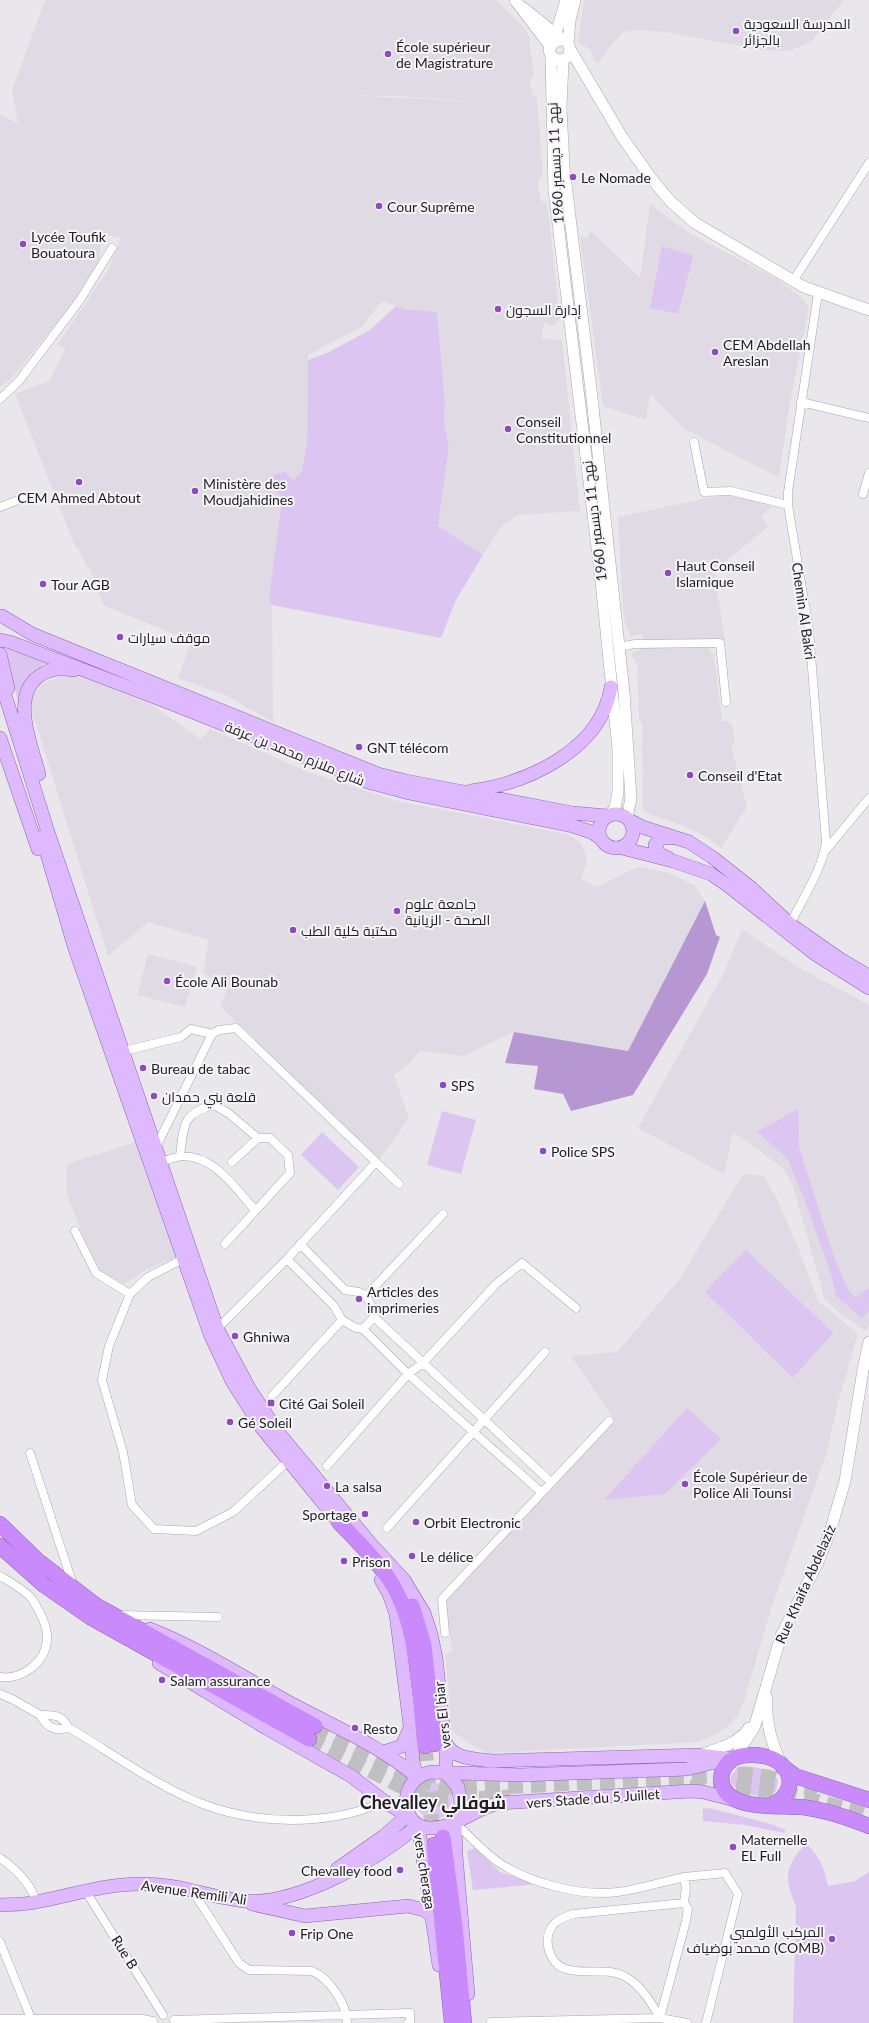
<svg xmlns="http://www.w3.org/2000/svg" width="869" height="2023" font-family="Lato,Cairo,sans-serif">
<style>
.built{fill:#e0dae5;fill-rule:evenodd}
.green{fill:#dcc6f1}
.forest{fill:#b697d1}
.lines{fill:none;stroke-linecap:round;stroke-linejoin:round}
.highway-tunnel{stroke:#c0bfc2;stroke-width:15;stroke-dasharray:15 8;stroke-linecap:butt}
.street-casing{stroke:#a9a7ab;stroke-width:9}
.secondary-casing{stroke:#a9a7ab;stroke-width:12}
.primary-casing{stroke:#8d64af;stroke-width:14}
.highway-casing{stroke:#8d64af;stroke-width:16}
.street{stroke:#fff;stroke-width:8}
.secondary{stroke:#fff;stroke-width:11}
.primary{stroke:#dfb9fd;stroke-width:13}
.highway{stroke:#c98afc;stroke-width:15}
.poi-dot{fill:#8e4bbf;stroke:#f6f4f8;stroke-width:1.5}
.labels{text-anchor:middle;dominant-baseline:central;stroke-width:4;stroke-linejoin:round;paint-order:stroke}
.poi-label{font-size:14px;fill:#1e1d1f;stroke:#f6f4f8;text-anchor:start}
.street-label{font-size:14px;fill:#1e1d1f;stroke:#f6f4f8}
.district-label{font-size:18px;font-weight:bold;fill:#1e1d1f;stroke:#f6f4f8}
</style>
<rect width="100%" height="100%" fill="#e9e7eb"/>
<path class="built" d="M45,0H496L520,23L526,30L529,38L534,75L530,80L533,95L537,98L543,174L538,180L540,200L546,203L548,209L560,318L554,326L544,323L541,339L562,340L580,511L520,515L503,524L483,555L438,527L449,447L444,423L445,403L437,312L405,309L382,301L362,327L308,355L307,444L305,458L302,471L293,480L282,498L269,598L272,605L273,722L227,696L178,678L191,641L103,605L89,566H86L79,550L74,544L15,394L49,381L65,349L58,344L108,270L121,238L103,234L99,262L71,305L12,378L0,387V115L18,123L12,90ZM341,95L396,96L490,102H489Z
M584,0H844L811,42L789,51L762,50L666,32L639,30L623,32L611,45L598,63L593,60V54L590,49L578,43Z
M650,204L689,233L777,279L801,297L809,308L789,408L779,477L684,429L650,394L646,420L603,406L580,236L588,239L590,230L640,278Z
M717,496H737L772,507L761,516L768,527L717,568L715,577L725,640L645,642L641,634L631,636L625,623L623,608L618,517Z
M706,646L714,655L722,721H728L732,725L735,744L731,745L747,807L721,848L715,843L697,832L676,823L646,813L643,809L642,742L643,738L641,733L643,731L642,723L639,720L637,664L631,654L642,648Z
M75,676L89,680L154,706L201,740L210,729L311,773L398,801L567,834L580,842L585,851L587,863L581,879L597,887L629,871L641,867L669,873L694,885L705,901L628,1051L514,1032L463,1056L420,1051L409,1064L394,1075L409,1118L379,1160L220,1006L228,987L203,973L209,940L148,922L108,956L32,711V699L35,693L42,684L59,677Z
M742,929L801,969L869,1005V1325L866,1331L841,1314L825,1300L793,1186L783,1168L733,1132L724,1174L638,1128L724,973Z
M148,954L197,967L185,1007L137,995Z
M139,1141L178,1256L146,1270L124,1284L100,1270L85,1240L67,1195V1164Z
M743,1174L764,1176L776,1197L798,1247L818,1301L858,1334L838,1402L827,1452L771,1609L745,1698L738,1715L727,1727L711,1737L697,1742L489,1753L473,1746L452,1731L445,1654L452,1652L446,1600L614,1419L571,1356L617,1352L679,1280Z"/>
<path class="green" d="M662,246L693,256L678,314L650,308Z
M396,306L405,309L437,312L445,403L444,423L449,447L438,526L483,555L456,600L441,638L272,605L269,598L282,498L269,484L275,474L285,472L293,480L302,471L307,444L308,360L327,353L370,330Z
M8,649L48,663C28,669 22,682 18,701L4,651Z
M798,1109L799,1147L834,1257L847,1288L856,1298L869,1288V1311L862,1318L836,1296L830,1271L804,1198L787,1158L757,1132Z
M442,1111L476,1120L461,1174L427,1165Z
M322,1132L359,1167L338,1190L301,1155Z
M746,1250L833,1333L793,1378L705,1292Z
M687,1408L721,1439L665,1494L604,1500Z
M747,1767C758,1767 774,1769 778,1781L776,1791C763,1800 741,1795 731,1784V1775L738,1768Z
M416 1801a18 18 0 1 1 36 0a18 18 0 1 1-36 0Z
M710,1808L771,1824L785,1830V1833L745,1825L703,1821V1809Z
M806,1843C820,1858 824,1866 828,1886L855,1881L869,1872V2023H793L796,1907C784,1876 784,1869 806,1843Z
M475,1848L500,1872L540,1884L473,1890L467,1851Z"/>
<path class="forest" d="M705,901L716,935L720,937L707,974L633,1095L571,1111L563,1094L534,1089L538,1066L505,1063L514,1032L628,1051Z"/>
<g class="lines">
<path class="highway-tunnel" d="M315,1726L413,1777C435,1787 457,1789 482,1788L745,1774L767,1777L818,1790
M309,1739L416,1794L445,1800L510,1797
M425,1746L433,1839
M690,1788C714,1787 739,1786 764,1790C799,1795 835,1806 869,1816"/>
<g class="street-casing">
<path id="street" d="M793,281L869,163
M0,399L19,381L80,300L112,248
M801,402L869,418
M694,442L704,492L731,491L788,505
M863,494L869,473
M0,507L29,496
M618,647L635,644L720,643L726,702
M826,850L869,798
M790,924C802,900 823,868 826,842L809,630L788,505V492L818,293
M124,1051L181,1037L191,1029L212,1034
M156,1147L212,1034L219,1030L236,1028L399,1184
M180,1156C184,1127 181,1113 214,1105L228,1113L258,1138
M161,1162C167,1160 175,1157 182,1156C215,1156 235,1188 255,1210
M75,1231L96,1273L130,1294
M225,1244L290,1173L288,1155L270,1138H258L232,1162
M300,1244L345,1290L359,1292L366,1296L372,1307L374,1317L551,1482
M183,1259L148,1277L130,1294L109,1346L102,1380L123,1452L132,1505L154,1529L196,1531L233,1512L288,1461
M287,1259L334,1306L342,1320L356,1328L363,1329L408,1374L541,1492
M366,1296L443,1214
M218,1328L287,1259L376,1162
M363,1329L374,1317
M272,1396L342,1320
M30,1453L73,1585
M327,1466L408,1374L423,1363L496,1284L522,1263L576,1308
M387,1528L545,1352
M0,1576C10,1582 25,1590 32,1599C39,1610 48,1627 47,1639C46,1663 21,1680 0,1677
M119,1615L218,1617
M445,1633L442,1599L609,1421
M0,1694L14,1700L40,1715
M40,1715C53,1715 62,1714 68,1727C55,1733 46,1726 40,1715Z
M68,1727C110,1752 155,1785 200,1803C236,1817 276,1822 314,1819C338,1817 362,1812 384,1801
M455,1823C470,1836 484,1853 501,1864C531,1883 582,1897 618,1892C640,1889 662,1882 684,1877L686,1888L684,1903L574,1914C566,1916 558,1919 553,1925C542,1939 549,1964 566,1969C585,1975 606,1967 624,1976C641,1985 651,2002 660,2018L687,2023
M0,1858C17,1870 29,1882 37,1902
M684,1877L725,1873L738,1894L706,2023
M85,1890L163,2015
M192,1890L239,1963L249,1970L312,1971C329,1978 347,2004 347,2023
M0,1942L32,2021
M0,2019H142L153,2021
M174,2020L410,2013V2022L408,2023
M491,2022L660,2018L686,1921L688,1909L684,1903"/>
</g>
<g class="secondary-casing">
<path id="secondary" d="M515,0L550,46
M523,8C539,19 552,33 568,43L570,49L569,56L560,61L551,56L549,50L554,42L561,40
M554,40L566,0
M568,43L570,20L575,0
M570,49L622,137L651,178L670,201L695,223L804,287L869,310
M551,56L554,190L601,581L618,749V792L615,808L609,815
M563,61L561,108L564,168L591,389L624,692L631,798L627,818
M767,1698C765,1722 772,1743 781,1764
M700,1755C717,1749 738,1744 749,1728
M735,1757L754,1728L781,1636L818,1562L830,1532L845,1481L863,1370L869,1342"/>
</g>
<g class="primary-casing">
<path id="primary" d="M2,616L32,634L378,774L406,781L573,813L607,816
M0,640L10,642L170,703L368,782L409,793L573,826L591,832L599,837
M0,654L8,688
M0,679L48,832L217,1328L249,1388L277,1431L370,1543L404,1580L424,1613L431,1634L436,1658L446,1752V1773
M0,738L38,849
M39,774C32,747 10,697 39,676C49,668 62,668 74,670
M471,791C528,783 601,750 611,687
M599 831a17 17 0 1 1 34 0a17 17 0 1 1-34 0Z
M629,820L642,827L689,842L712,857L749,886L790,924L840,959L869,976
M42,837L75,949L210,1334L232,1381L261,1427L345,1530
M622,848L673,861L711,874L727,885L815,954L869,988
M668,858L659,854L655,845L661,838H673
M381,1580L389,1594L396,1614L410,1725L413,1762L417,1777
M150,1629C201,1649 246,1679 294,1705C337,1728 380,1746 417,1777
M159,1663L266,1728L351,1776L384,1801L400,1811L409,1814
M445,1741C452,1760 476,1759 493,1761L699,1755L725,1758
M384,1752L402,1746L409,1730
M446,1773L458,1787L461,1804L455,1823L456,1856L468,1994
M735,1800L703,1792L691,1791L500,1803C475,1807 455,1830 428,1828C400,1826 397,1779 431,1772L519,1775L687,1769L735,1757
M418,1825L439,1965
M337,1869L384,1836L409,1814
M252,1904L305,1916L408,1906L424,1910L432,1916
M0,1905C10,1904 20,1905 30,1903C67,1897 102,1884 140,1884C176,1883 209,1897 244,1901C296,1906 379,1859 418,1825"/>
</g>
<g class="highway-casing">
<path id="highway" d="M339,1522C357,1541 377,1560 391,1582C419,1627 419,1694 425,1746
M0,1524L37,1560L97,1606L315,1726
M0,1546L44,1585L90,1617L309,1739
M412,1606L424,1645L435,1744
M783,1767L795,1776L869,1800
M772,1805C789,1797 797,1779 781,1764C769,1753 737,1751 727,1764C722,1770 720,1777 722,1784C729,1813 785,1804 808,1808C829,1811 849,1818 869,1826
M443,1837L455,1926L464,2023
M434,1845L452,2023"/>
</g>
<use href="#street" class="street"/>
<use href="#secondary" class="secondary"/>
<use href="#primary" class="primary"/>
<use href="#highway" class="highway"/>
</g>
<g class="poi-dot">
<circle cx="736" cy="31" r="4"/>
<circle cx="388" cy="54" r="4"/>
<circle cx="573" cy="177" r="4"/>
<circle cx="379" cy="206" r="4"/>
<circle cx="23" cy="244" r="4"/>
<circle cx="498" cy="309" r="4"/>
<circle cx="715" cy="352" r="4"/>
<circle cx="508" cy="429" r="4"/>
<circle cx="79" cy="482" r="4"/>
<circle cx="195" cy="491" r="4"/>
<circle cx="668" cy="573" r="4"/>
<circle cx="43" cy="584" r="4"/>
<circle cx="120" cy="637" r="4"/>
<circle cx="359" cy="747" r="4"/>
<circle cx="690" cy="775" r="4"/>
<circle cx="397" cy="911" r="4"/>
<circle cx="293" cy="930" r="4"/>
<circle cx="167" cy="981" r="4"/>
<circle cx="143" cy="1068" r="4"/>
<circle cx="443" cy="1085" r="4"/>
<circle cx="154" cy="1096" r="4"/>
<circle cx="543" cy="1151" r="4"/>
<circle cx="359" cy="1299" r="4"/>
<circle cx="235" cy="1336" r="4"/>
<rect x="267" y="1399" width="8" height="8" rx="2"/>
<circle cx="230" cy="1422" r="4"/>
<circle cx="685" cy="1484" r="4"/>
<circle cx="327" cy="1486" r="4"/>
<circle cx="365" cy="1514" r="4"/>
<circle cx="416" cy="1522" r="4"/>
<circle cx="412" cy="1556" r="4"/>
<circle cx="344" cy="1561" r="4"/>
<circle cx="162" cy="1680" r="4"/>
<circle cx="355" cy="1728" r="4"/>
<circle cx="733" cy="1847" r="4"/>
<circle cx="400" cy="1870" r="4"/>
<circle cx="292" cy="1933" r="4"/>
<circle cx="832" cy="1939" r="4"/>
</g>
<g class="labels">
<g class="poi-label">
<text x="744" y="23">المدرسة السعودية<tspan x="744" dy="16">بالجزائر</tspan></text>
<text x="396" y="46">École supérieur<tspan x="396" dy="16">de Magistrature</tspan></text>
<text x="581" y="177">Le Nomade</text>
<text x="387" y="206">Cour Suprême</text>
<text x="31" y="236">Lycée Toufik<tspan x="31" dy="16">Bouatoura</tspan></text>
<text x="506" y="309">إدارة السجون</text>
<text x="723" y="344">CEM Abdellah<tspan x="723" dy="16">Areslan</tspan></text>
<text x="516" y="421">Conseil<tspan x="516" dy="16">Constitutionnel</tspan></text>
<text x="203" y="483">Ministère des<tspan x="203" dy="16">Moudjahidines</tspan></text>
<text x="79" y="497" text-anchor="middle">CEM Ahmed Abtout</text>
<text x="676" y="565">Haut Conseil<tspan x="676" dy="16">Islamique</tspan></text>
<text x="51" y="584">Tour AGB</text>
<text x="128" y="637">موقف سيارات</text>
<text x="367" y="747">GNT télécom</text>
<text x="698" y="775">Conseil d'Etat</text>
<text x="405" y="903">جامعة علوم<tspan x="405" dy="16">الصحة - الزيانية</tspan></text>
<text x="301" y="930">مكتبة كلية الطب</text>
<text x="175" y="981">École Ali Bounab</text>
<text x="151" y="1068">Bureau de tabac</text>
<text x="451" y="1085">SPS</text>
<text x="162" y="1096">قلعة بني حمدان</text>
<text x="551" y="1151">Police SPS</text>
<text x="367" y="1291">Articles des<tspan x="367" dy="16">imprimeries</tspan></text>
<text x="243" y="1336">Ghniwa</text>
<text x="279" y="1403">Cité Gai Soleil</text>
<text x="238" y="1422">Gé Soleil</text>
<text x="693" y="1476">École Supérieur de<tspan x="693" dy="16">Police Ali Tounsi</tspan></text>
<text x="335" y="1486">La salsa</text>
<text x="357" y="1514" text-anchor="end">Sportage</text>
<text x="424" y="1522">Orbit Electronic</text>
<text x="420" y="1556">Le délice</text>
<text x="352" y="1561">Prison</text>
<text x="170" y="1680">Salam assurance</text>
<text x="363" y="1728">Resto</text>
<text x="741" y="1839">Maternelle<tspan x="741" dy="16">EL Full</tspan></text>
<text x="392" y="1870" text-anchor="end">Chevalley food</text>
<text x="824" y="1931" text-anchor="end">المركب الأولمبي<tspan x="824" dy="16">محمد بوضياف (COMB)</tspan></text>
<text x="300" y="1933">Frip One</text>
</g>
<g class="street-label">
<text transform="translate(555 163) rotate(-93)">نهج 11 ديسمبر 1960</text>
<text transform="translate(594 521) rotate(-97)">نهج 11 ديسمبر 1960</text>
<text transform="translate(804 611) rotate(82)">Chemin Al Bakri</text>
<text transform="translate(295 753) rotate(22)">شارع ملازم محمد بن عرفة</text>
<text transform="translate(805 1584) rotate(-66)">Rue Khaifa Abdelaziz</text>
<text transform="translate(442 1715) rotate(-96)">vers El biar</text>
<text transform="translate(593 1798) rotate(-4)">vers Stade du 5 Juillet</text>
<text transform="translate(425 1871) rotate(81)">vers cheraga</text>
<text transform="translate(194 1892) rotate(8)">Avenue Remili Ali</text>
<text transform="translate(125 1952) rotate(58)">Rue B</text>
</g>
<g class="district-label">
<text x="433" y="1802">Chevalley شوفالي</text>
</g>
</g>
</svg>
